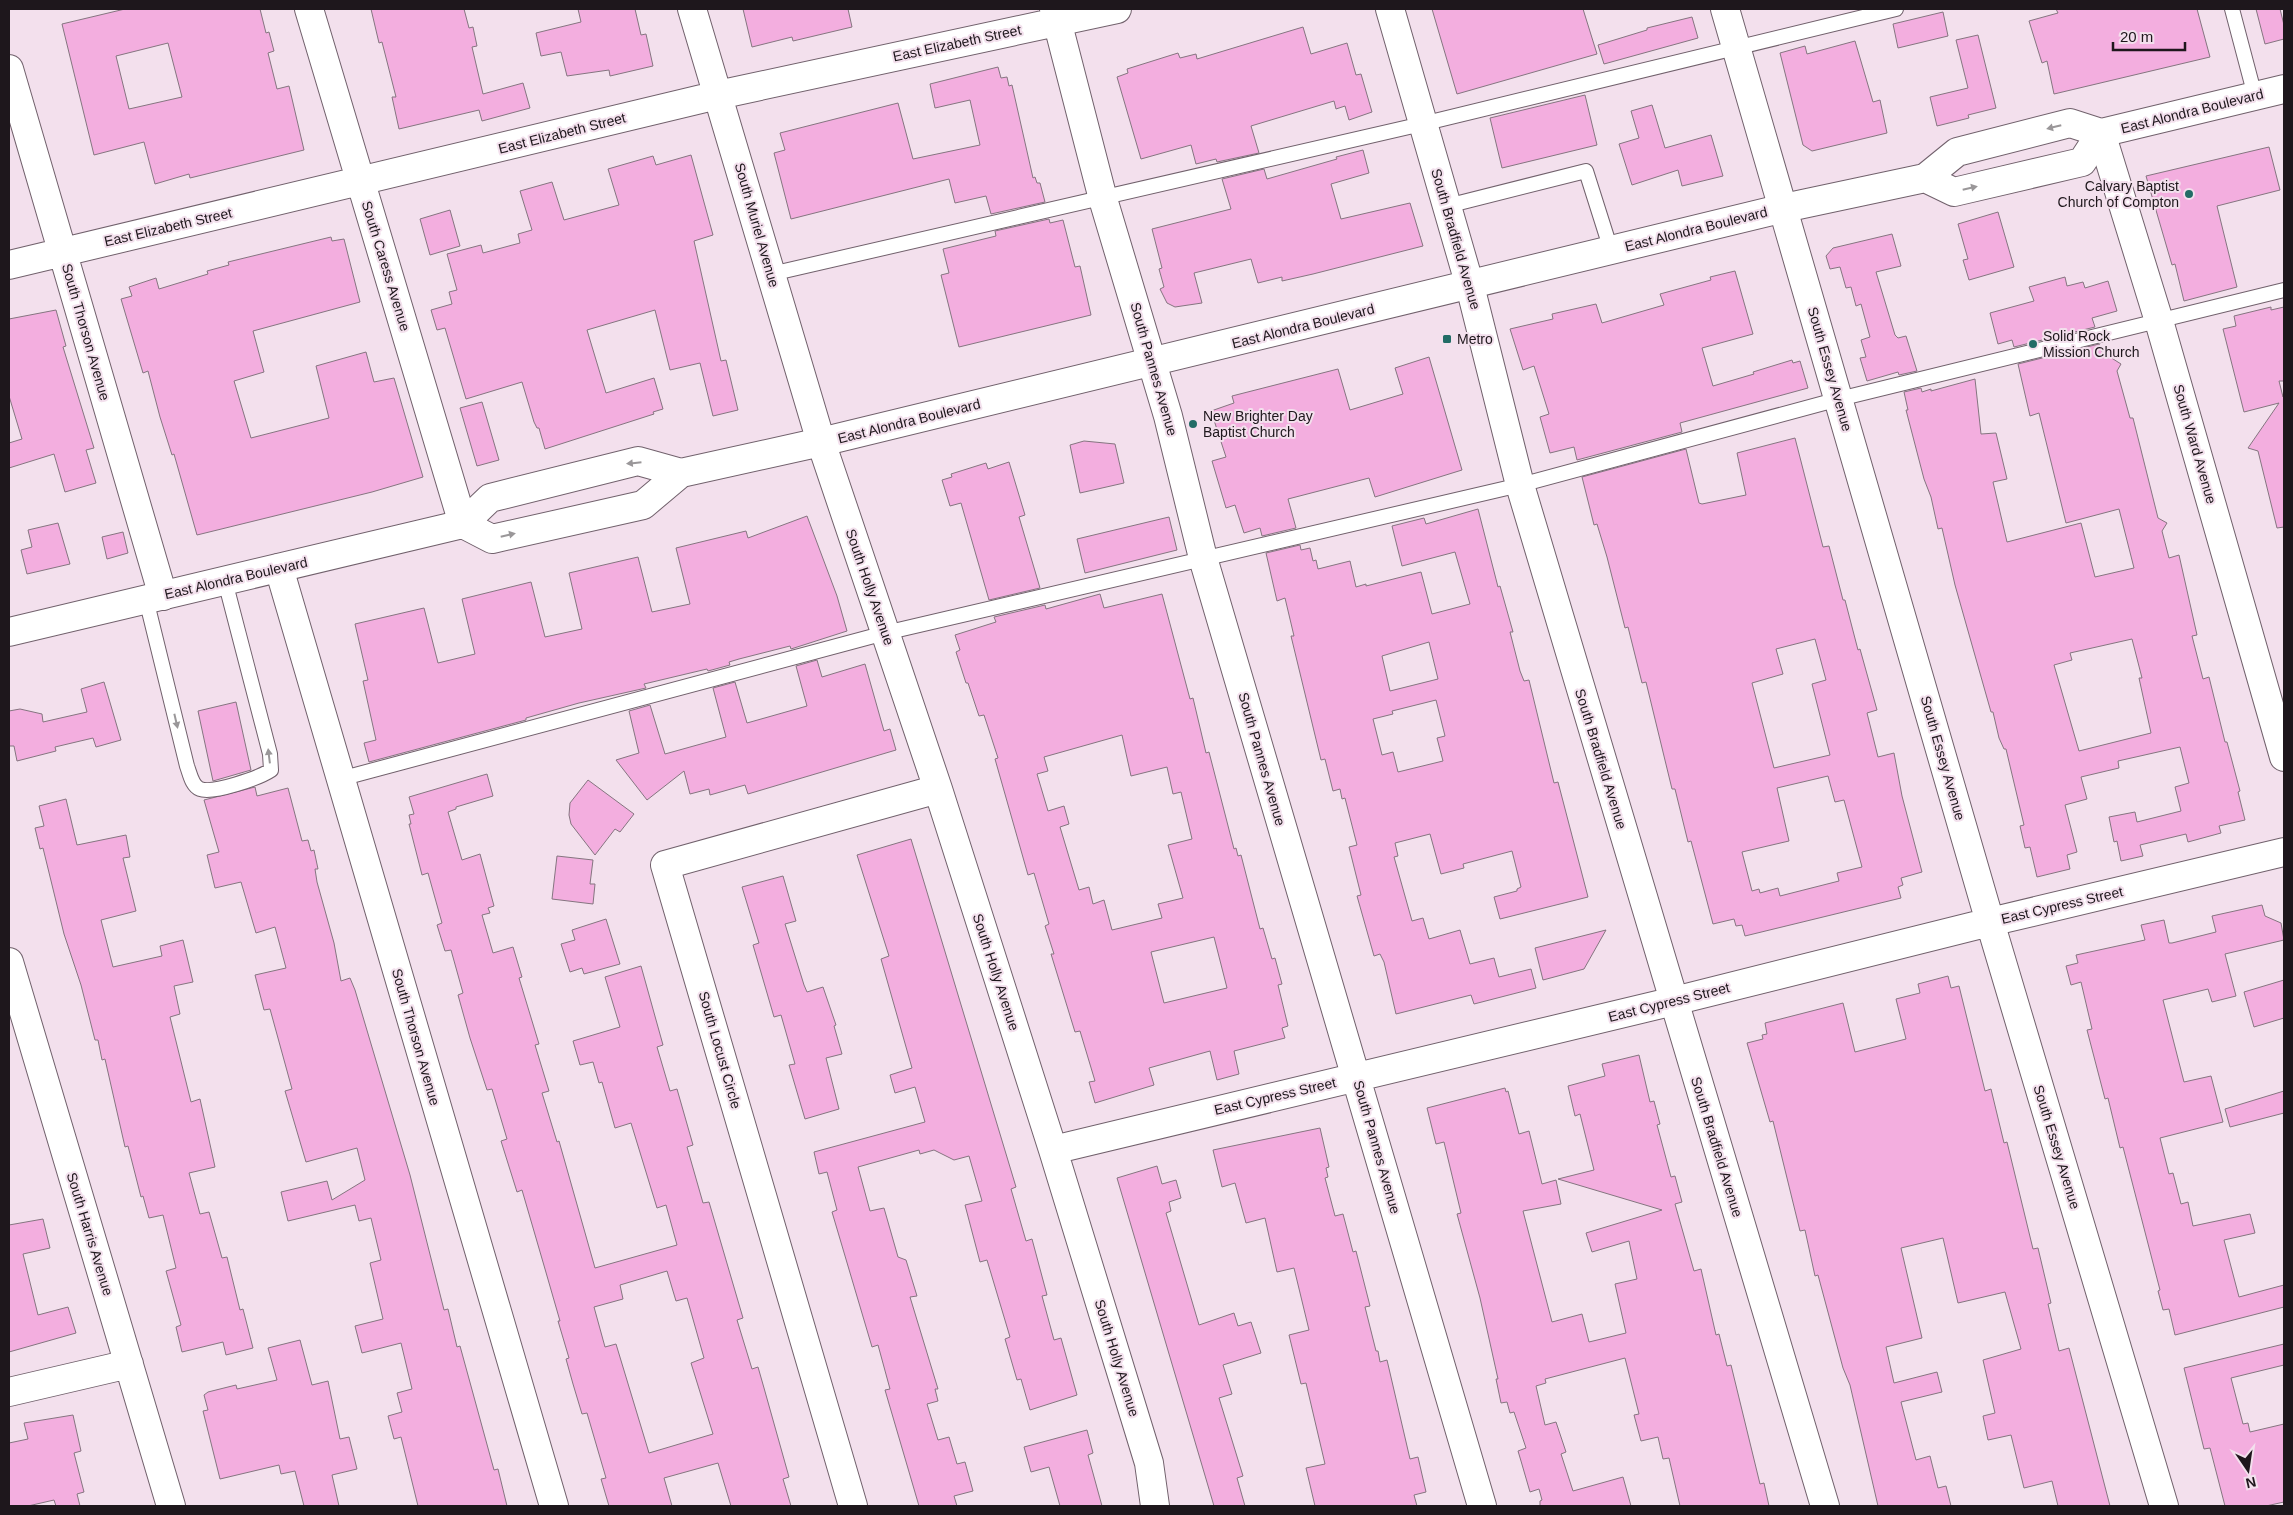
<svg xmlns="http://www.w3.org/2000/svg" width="2293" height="1515" font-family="Helvetica,sans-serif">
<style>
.building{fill:#f3aedf;stroke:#857580;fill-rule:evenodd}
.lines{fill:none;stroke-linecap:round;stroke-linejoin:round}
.service-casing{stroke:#71616c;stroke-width:16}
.minor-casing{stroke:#71616c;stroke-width:30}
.secondary-casing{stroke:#71616c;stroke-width:30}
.service{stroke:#fff;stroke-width:14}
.minor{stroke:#fff;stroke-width:28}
.secondary{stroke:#fff;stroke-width:28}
.oneway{fill:#9a9799}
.poi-dot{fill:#226c66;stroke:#f3e0ed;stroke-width:2}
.labels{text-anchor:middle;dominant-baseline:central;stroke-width:4;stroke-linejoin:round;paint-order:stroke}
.street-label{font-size:14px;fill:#1e171c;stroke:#f3e0ed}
.poi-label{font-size:14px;fill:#1e171c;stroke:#f3e0ed;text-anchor:start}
</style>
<rect width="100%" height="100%" fill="#f3e0ed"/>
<path class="building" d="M125,9H260L266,33L269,32L274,51L268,53L277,89L289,86L304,150L190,178L189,174L155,184L144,142L94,155L62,24ZM168,43L182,97L129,109L116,56Z
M371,9H464L469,28L473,27L477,46L472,47L483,94L523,83L530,108L482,121L479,110L399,129L392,97H396L382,42L379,43Z
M578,9H635L641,35L646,34L653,66L610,76L609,70L567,76L561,52L541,56L536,33L581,22Z
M743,9H848L852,27L793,41L792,37L752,47Z
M1432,9H1583L1597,54L1457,94Z
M2056,9H2197L2210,57L2054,94L2047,61L2042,63L2029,21L2058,13Z
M2256,9H2280L2284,25V39L2265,44Z
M1943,12L1948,36L1898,48L1893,24Z
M1692,17L1698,38L1604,64L1598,45L1647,30V28Z
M1303,27L1311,54L1347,43L1356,75L1361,74L1372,112L1349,120L1345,106L1336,109L1334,101L1251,126L1259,153L1217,162L1216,159L1196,164L1191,145L1141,159L1117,77L1128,73L1127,69L1178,53L1180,58L1196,54L1197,59Z
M1978,35L1996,108L1968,115L1969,118L1937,126L1930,97L1968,88L1956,40Z
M1855,41L1873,102L1880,100L1887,133L1812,151L1803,145L1780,53L1805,46L1807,54Z
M998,67L1001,78L1007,77L1009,86L1012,85L1033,178L1035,177L1037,183H1040L1045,202L991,214L986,196L955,203L949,179L791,219L774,153L785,150L780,133L898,103L913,159L980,145L970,100L935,108L930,84Z
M1585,95L1597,145L1502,168L1490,118Z
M1652,105L1665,148L1711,135L1723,176L1682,186L1678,170L1632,185L1619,144L1639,138L1631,111Z
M2269,147L2280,190L2217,206L2237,287L2184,301L2175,264L2172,265L2146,176Z
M1363,150L1369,173L1331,184L1341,219L1410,203L1423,246L1313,274L1282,281V277L1258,283L1251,259L1194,273L1202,303L1175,307L1167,303L1160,289L1164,287L1159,269L1162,268L1152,229L1231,209L1222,179L1264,169L1267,179L1337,159L1336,157Z
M691,155L713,235L694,241L721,361L726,360L738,410L713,416L700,363L670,370L655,310L587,330L606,393L654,378L663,409L653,412L654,414L545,449L539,428H537L534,422L522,382L466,399L445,328L437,330L431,310L452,304L449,292L457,290L447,254L481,245L483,253L520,243L518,234L532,230L520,191L552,182L564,220L619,205L608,169L653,156L656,165Z
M450,210L460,246L430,255L420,219Z
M1998,212L2014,267L1969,280L1963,260L1968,259L1958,224Z
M1049,219L1050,223L1063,220L1075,267L1080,266L1091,315L959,347L941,275L949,273L943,249L996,236L995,231Z
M1892,234L1901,266L1876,272L1895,335L1898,338L1906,336L1917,371L1899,375L1898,372L1867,381L1860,358L1866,357L1861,340L1870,337L1861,304L1856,306L1851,287L1846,288L1840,267L1830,269L1826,256L1833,248Z
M331,237L332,241L344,239L360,302L253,331L264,372L234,381L251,438L329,418L316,366L366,352L374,382L394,378L423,477L372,492L197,535L174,454L172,455L160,417L148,371L143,373L121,299L132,296L129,287L156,278L159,289L208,274L207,271L229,265L228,262Z
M1735,271L1753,334L1702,348L1713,386L1754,374L1753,372L1792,360L1793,363L1800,361L1808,388L1680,423L1682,432L1577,460L1574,447L1550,453L1540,417L1549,414L1534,366L1523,370L1510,329L1553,319L1552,314L1596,304L1602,323L1664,305L1660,294L1711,280L1710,277Z
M2065,277L2067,286L2083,282L2085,288L2108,281L2117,311L2092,318L2095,327L2014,347L2012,340L1998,344L1990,313L2034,301L2029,287Z
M2271,307V310L2284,307V381H2279L2283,397L2284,395V527L2277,528L2258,451L2248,448L2279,403L2244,412L2223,329L2236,326L2234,316Z
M56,310L66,346L63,347L94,448L86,450L96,483L65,492L54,454L9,468V443L22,439L9,396V319Z
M2099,344L2102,352L2121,364L2117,371L2130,418H2133L2158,518L2167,523L2162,531L2169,558L2179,555L2197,635L2192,636L2203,679L2209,677L2225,742H2227L2240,791L2238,792L2245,820L2219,826L2221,833L2188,842L2186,834L2140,845L2143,856L2121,861L2117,841L2114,842L2109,817L2135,812L2137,822L2181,811L2175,787L2189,783L2180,747L2118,761L2119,768L2081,777L2087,799L2065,805L2077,852L2067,855L2070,869L2037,877L2030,847L2025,848L2020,826L2024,825L2006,749H2004L1999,738L1993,712H1991L1955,585L1942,528L1938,529L1931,497L1924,479L1906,410H1908L1904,392L1921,388L1922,392L1931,389V391L1975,379L1981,434L1996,433L2007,479L1993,482L2007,542L2081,523L2095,577L2134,568L2119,509L2066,523L2039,413L2030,416L2018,364ZM2132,639L2142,678H2139L2151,733L2079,751L2054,665L2072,660L2070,653Z
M1429,357L1462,470L1375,497L1369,478L1288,499L1296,528L1262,536L1260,528L1244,533L1235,505L1226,508L1212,461L1226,457L1211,411L1234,403L1232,396L1338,369L1350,410L1403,394L1395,368Z
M482,402L499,460L477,466L460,408Z
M1795,438L1823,547L1829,546L1843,600H1845L1858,650L1860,649L1877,710L1867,713L1878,757L1894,753L1902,796L1922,872L1901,878L1903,885L1898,887L1901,898L1745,936L1742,925L1736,926L1734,919L1713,924L1691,841L1688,842L1675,789H1672L1646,682L1642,683L1628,627L1625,628L1607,557L1597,524L1594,525L1582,477L1686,449L1699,503L1702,504L1746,495L1737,453ZM1815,639L1826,680L1812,684L1830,755L1774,768L1752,683L1783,674L1776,649ZM1828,776L1835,802L1844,800L1862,867L1837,873L1839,881L1780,896L1778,888L1760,893L1759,889L1752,891L1742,852L1789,841L1777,788Z
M1084,441L1115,444L1124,483L1080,493L1070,445Z
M1009,462L1025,515L1019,517L1040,588L989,600L961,503L950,506L942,480L952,477L951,474L986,463L988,469Z
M1478,509L1498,587L1500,586L1513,632H1510L1520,671L1524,681L1529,680L1554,783L1558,782L1588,897L1500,919L1494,897L1517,891V889L1521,887L1512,851L1463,864L1464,868L1441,874L1430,834L1395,843L1398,856L1394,857L1412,921L1423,918L1429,939L1460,930L1470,964L1494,958L1499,977L1531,969L1536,988L1474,1004L1471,995L1396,1014L1384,962L1380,954L1374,956L1357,896L1361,895L1349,847L1357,845L1345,798L1342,799L1340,789L1333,791L1325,759L1321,760L1291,636H1294L1285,598L1277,601L1266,553L1300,545L1301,550L1310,548L1313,561L1316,560L1318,569L1350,561L1356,587L1366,584V586L1421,572L1432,614L1470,604L1455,552L1402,566L1392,526L1424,518L1426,524ZM1429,642L1438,679L1390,691L1382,656ZM1436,700L1445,736L1437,738L1443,761L1398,772L1393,752L1382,755L1373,719L1393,714L1392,711Z
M807,516L837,596L847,631L791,649L790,646L739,659L729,662L730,665L708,671L707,669L644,684L646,688L579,703L526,718V720L369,762L364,743L376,740L363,681L368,680L355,624L424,608L438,663L475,654L462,599L531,582L545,637L582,629L569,573L638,557L652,612L690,604L676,548L746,531L748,538Z
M1169,517L1177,550L1085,573L1077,539Z
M58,523L70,564L27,574L21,550L32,547L28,530Z
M123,532L128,553L107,559L102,537Z
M1100,594L1104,608L1162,594L1190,699L1193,698L1206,753L1209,752L1234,849L1236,848L1238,856L1241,855L1260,929L1263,928L1272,959L1275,958L1282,984L1278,985L1288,1026L1282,1028L1285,1038L1234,1051L1239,1074L1217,1080L1210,1051L1149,1068L1154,1085L1095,1103L1089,1082L1095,1081L1080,1031L1075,1032L1051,954H1054L1045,926L1049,924L1034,873L1028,875L995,759L998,758L984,715L979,716L968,683H966L956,652L960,650L955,635L996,622L994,617L1045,605L1046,609ZM1122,735L1131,776L1167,767L1173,794L1181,792L1192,839L1168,845L1183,898L1158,904L1162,918L1112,930L1104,900L1093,904L1089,887L1079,890L1060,827L1069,824L1064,806L1048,811L1037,774L1048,771L1044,757ZM1214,937L1227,988L1164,1003L1151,952Z
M817,660L822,677L865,664L884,731L890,729L896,750L748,794L745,785L710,795L709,789L690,794L684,771L647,800L616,760L639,753L629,711L650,705L665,754L726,737L713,688L735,682L747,723L807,706L796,666Z
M104,682L121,740L96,747L93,738L55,747L56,751L17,761L14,746H9V711L20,709L42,714L43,722L87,712L81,689Z
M236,702L251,770L213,781L198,711Z
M487,774L493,796L456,807V809L448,812L462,860L480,854L494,906L488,908L490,913L482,915L493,953L513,947L522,977L519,978L539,1044L535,1045L549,1091L542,1093L557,1142L559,1141L595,1268L677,1245L666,1205L657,1208L631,1123L615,1128L602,1082L599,1083L593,1062L580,1065L573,1041L620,1027L605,977L641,966L663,1045L657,1047L670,1091L677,1089L693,1145L687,1147L703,1203L709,1202L743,1318L737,1320L752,1369L758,1367L764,1388L789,1477L783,1479L791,1506H731L718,1463L664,1478L672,1506H609L601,1479L606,1478L587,1413L582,1414L573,1384L566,1359L569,1358L558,1321H560L545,1269L522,1190L517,1192L501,1141L507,1139L492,1089L487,1090L470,1038L458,995L463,993L451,950L445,951L437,925L442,923L428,873L422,875L409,824H411L409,815L414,814L409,797ZM667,1271L676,1301L687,1298L704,1358L691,1363L713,1434L649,1453L616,1344L605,1347L594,1307L623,1299L620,1285Z
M588,780L634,814L620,832L615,829L595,855L571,824L569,815L570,803Z
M255,787L257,796L288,788L302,841L308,840L311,851L314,850L318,869H315L317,882L334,943L341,981L350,978L355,990L410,1175L444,1310L448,1309L457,1347L460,1346L494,1470L498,1469L507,1506H418L401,1437L394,1439L388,1416L402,1412L397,1393L412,1389L401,1343L362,1353L355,1326L383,1319L370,1263L381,1260L371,1218L359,1221L355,1205L288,1221L281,1192L327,1181L332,1200L365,1180L357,1148L306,1162L285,1091L292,1089L270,1009L264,1010L255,975L286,968L275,927L256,933L241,882L215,888L207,855L219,852L204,800Z
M66,799L77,845L126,835L130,857L123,858L136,911L101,920L113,967L162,956L160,946L183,940L193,982L174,986L180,1014L170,1017L191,1102L200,1099L215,1167L189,1173L200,1214L209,1212L222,1258L227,1257L240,1310L243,1309L253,1348L226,1355L223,1342L182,1352L176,1327L181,1325L166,1271L176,1268L163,1215L149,1218L143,1196L141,1197L128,1146L125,1147L105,1059L102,1060L98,1040H95L81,985L64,934L43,848L40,849L35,828L44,826L39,806Z
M911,839L1016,1187L1011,1189L1026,1241L1032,1239L1047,1295L1042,1296L1054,1340L1061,1338L1077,1395L1030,1410L1021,1379L1017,1380L1005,1339L1010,1337L987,1260L980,1262L965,1205L982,1201L969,1156L954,1160L934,1150L920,1154L919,1150L858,1167L870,1211L884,1208L898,1257L906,1260L917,1296L910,1297L938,1389H935L938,1401L927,1404L938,1440L949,1437L957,1464L965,1462L973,1491L954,1496L957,1506H919L885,1390L890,1389L878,1345L872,1347L832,1212L837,1210L827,1172L819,1174L814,1152L925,1122L915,1087L895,1093L890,1075L912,1068L881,959L889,956L857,855Z
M557,856L593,860L590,884H595L593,904L552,899Z
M783,876L796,921L785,924L804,985L807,992L823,987L836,1025L834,1026L842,1054L826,1058L839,1109L805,1119L789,1065L795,1064L781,1015L774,1017L753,945L759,943L742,887Z
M2262,905L2265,916L2281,923L2284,940L2225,954L2236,996L2212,1002L2208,989L2163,1000L2184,1082L2211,1076L2223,1122L2160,1138L2169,1174L2173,1173L2181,1204L2188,1202L2193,1226L2250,1214L2255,1233L2224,1240L2239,1297L2284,1285V1307L2175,1335L2169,1309L2163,1310L2158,1291L2160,1290L2123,1147L2120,1148L2108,1098L2105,1099L2087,1030L2092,1029L2081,982L2071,985L2066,966L2078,963L2076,955L2145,940L2141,925L2164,920L2169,943H2172L2216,932L2212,916Z
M606,919L620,964L584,974L582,968L570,972L561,944L575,940L572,930Z
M1606,930L1584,969L1543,980L1535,948Z
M1948,976L1951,988L1959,986L1985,1091L1991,1089L2004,1143L2007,1142L2033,1249L2038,1248L2051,1303L2048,1304L2059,1351L2069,1348L2110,1506H2058L2052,1481L2024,1488L2011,1435L1988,1440L1983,1416L1995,1413L1983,1360L2021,1349L2005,1292L1958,1303L1943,1238L1901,1248L1922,1338L1886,1347L1894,1383L1937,1372L1942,1392L1901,1402L1916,1460L1930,1456L1938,1488L1946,1486L1951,1506H1878L1850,1385L1843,1368L1818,1275L1815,1276L1805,1230L1800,1231L1773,1121L1770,1122L1747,1043L1763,1039L1762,1035L1767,1034L1765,1023L1843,1003L1855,1052L1906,1039L1896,999L1920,993L1918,984Z
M2284,980V1018L2254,1027L2244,992Z
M1639,1055L1650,1102L1654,1101L1660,1124L1657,1125L1671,1177L1675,1176L1682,1202L1675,1204L1694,1271L1701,1269L1716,1335L1719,1334L1727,1366L1731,1365L1760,1484L1764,1483L1769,1506H1680L1669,1458L1663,1459L1658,1437L1641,1441L1634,1415L1639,1414L1625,1358L1545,1379L1546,1383L1536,1386L1545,1425L1556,1422L1566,1452L1561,1454L1573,1491L1623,1477L1631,1506H1540V1501L1542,1500L1539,1489L1530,1492L1521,1461L1518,1451L1526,1448L1514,1412L1510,1413L1507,1402L1501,1403L1496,1379H1498L1480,1298L1457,1214L1461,1213L1444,1142L1436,1144L1427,1108L1505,1088L1506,1092L1508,1091L1519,1134L1529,1131L1542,1184L1556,1180L1561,1204L1523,1211L1552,1322L1582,1314L1589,1342L1626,1333L1615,1284L1637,1279L1629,1241L1592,1252L1586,1233L1662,1210L1558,1179L1594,1170L1580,1114L1575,1116L1568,1086L1605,1076L1602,1064Z
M2284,1091V1113L2230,1127L2225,1109Z
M1320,1128L1329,1167L1326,1168L1328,1177L1325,1178L1335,1216L1343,1214L1353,1252L1356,1251L1370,1306L1365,1307L1376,1351H1378L1380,1362L1387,1360L1410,1459L1418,1457L1426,1492L1414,1495L1417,1506H1315L1306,1468L1325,1464L1306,1383L1301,1384L1289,1335L1309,1330L1294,1268L1277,1272L1265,1218L1246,1223L1235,1183L1222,1187L1213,1150Z
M1157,1166L1162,1184L1176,1180L1181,1198L1169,1202L1171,1211L1166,1213L1199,1325L1234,1313L1238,1326L1251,1322L1261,1353L1223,1365L1232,1394L1219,1398L1243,1476L1237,1478L1245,1506H1214L1117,1178Z
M43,1219L50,1248L23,1254L38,1315L68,1307L76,1333L9,1352V1225Z
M300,1340L312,1385L328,1381L340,1439L349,1437L357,1469L332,1475L339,1506H304L295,1471L281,1474L279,1465L220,1479L203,1411L208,1410L204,1395L208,1392L236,1385L237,1389L277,1380L268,1348Z
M2284,1344V1365L2231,1378L2243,1424L2248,1423L2250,1432L2284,1424V1502L2266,1506H2225L2210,1448L2204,1449L2184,1368Z
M73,1415L81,1451L74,1453L84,1492L77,1494L80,1506H56L54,1500L28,1506H9V1443L28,1439L24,1423Z
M1087,1430L1093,1453L1088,1455L1102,1506H1060L1049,1467L1031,1472L1024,1447Z"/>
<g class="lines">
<g class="service-casing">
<path id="service" d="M2232,9L2255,96
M1447,206L1586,171L1611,250
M771,274L1422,124L1896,9
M146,599L187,766C190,774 192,786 200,789C213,794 259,778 271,770L270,754L225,581
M340,779L885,633L1520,485L1839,399L2284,290"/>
</g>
<g class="minor-casing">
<path id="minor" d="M309,9L463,524
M692,9L821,442L938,789L1053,1150L1149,1463L1155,1506
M1054,9L1103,199L1168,416L1203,558L1482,1506
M1390,9L1470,286L1520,485L1825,1506
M1725,9L1990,922L2164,1506
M9,69L163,596
M2101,133L2159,321L2284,757
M9,265L718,95L1117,9
M279,568L554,1506
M9,962L171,1506
M1053,1150L1674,1001L1990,922L2284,852
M9,1392L129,1364
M853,1506L665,865L938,789"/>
</g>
<g class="secondary-casing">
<path id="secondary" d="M1925,178L1954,192L2082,162L2101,133
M463,524L492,539L643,505L681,473L821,442L1784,208L1925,178L1957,152L2070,123L2101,133L2284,89
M9,632L463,524L490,498L638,461L681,473"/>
</g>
<use href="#service" class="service"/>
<use href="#minor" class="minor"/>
<use href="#secondary" class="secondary"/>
</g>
<defs><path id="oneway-solid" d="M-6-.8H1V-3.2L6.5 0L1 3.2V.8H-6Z" transform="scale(1.25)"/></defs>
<g class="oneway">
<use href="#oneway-solid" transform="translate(2054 127) rotate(166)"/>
<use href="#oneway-solid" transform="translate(1970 188) rotate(-13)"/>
<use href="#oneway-solid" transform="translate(634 463) rotate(174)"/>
<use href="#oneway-solid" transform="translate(508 535) rotate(-13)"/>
<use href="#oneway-solid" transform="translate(176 721) rotate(77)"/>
<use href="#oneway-solid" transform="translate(269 756) rotate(-97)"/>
</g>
<g class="poi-dot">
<circle cx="2189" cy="194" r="5"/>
<rect x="1442" y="334" width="10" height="10" rx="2.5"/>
<circle cx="2033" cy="344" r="5"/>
<circle cx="1193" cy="424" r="5"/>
</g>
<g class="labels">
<g class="street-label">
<text transform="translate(957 43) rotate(-12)">East Elizabeth Street</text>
<text transform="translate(2192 111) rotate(-14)">East Alondra Boulevard</text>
<text transform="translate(562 133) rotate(-14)">East Elizabeth Street</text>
<text transform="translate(757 225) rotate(74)">South Muriel Avenue</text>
<text transform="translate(168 227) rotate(-13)">East Elizabeth Street</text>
<text transform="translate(1696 229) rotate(-14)">East Alondra Boulevard</text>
<text transform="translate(1456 239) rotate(74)">South Bradfield Avenue</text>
<text transform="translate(386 266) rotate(73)">South Caress Avenue</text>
<text transform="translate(1303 326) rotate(-14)">East Alondra Boulevard</text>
<text transform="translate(86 332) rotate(74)">South Thorson Avenue</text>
<text transform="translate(1154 369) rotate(74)">South Pannes Avenue</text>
<text transform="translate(1830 369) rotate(74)">South Essey Avenue</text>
<text transform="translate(909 421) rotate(-14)">East Alondra Boulevard</text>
<text transform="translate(2195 444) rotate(74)">South Ward Avenue</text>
<text transform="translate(236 578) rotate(-13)">East Alondra Boulevard</text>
<text transform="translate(870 587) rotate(71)">South Holly Avenue</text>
<text transform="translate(1943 758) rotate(74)">South Essey Avenue</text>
<text transform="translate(1262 759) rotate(74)">South Pannes Avenue</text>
<text transform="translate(1601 759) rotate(73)">South Bradfield Avenue</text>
<text transform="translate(2062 905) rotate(-13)">East Cypress Street</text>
<text transform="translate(996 972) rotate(72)">South Holly Avenue</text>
<text transform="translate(1669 1002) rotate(-14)">East Cypress Street</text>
<text transform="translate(416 1037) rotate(74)">South Thorson Avenue</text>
<text transform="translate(720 1050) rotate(74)">South Locust Circle</text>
<text transform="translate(1275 1096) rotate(-13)">East Cypress Street</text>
<text transform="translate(1377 1147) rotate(74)">South Pannes Avenue</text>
<text transform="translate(1717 1147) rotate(73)">South Bradfield Avenue</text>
<text transform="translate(2057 1147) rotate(73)">South Essey Avenue</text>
<text transform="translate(90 1234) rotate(73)">South Harris Avenue</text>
<text transform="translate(1117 1358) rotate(73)">South Holly Avenue</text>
</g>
<g class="poi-label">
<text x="2179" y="186" text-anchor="end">Calvary Baptist<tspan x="2179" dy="16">Church of Compton</tspan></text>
<text x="2043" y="336">Solid Rock<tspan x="2043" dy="16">Mission Church</tspan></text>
<text x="1457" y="339">Metro</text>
<text x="1203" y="416">New Brighter Day<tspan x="1203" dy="16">Baptist Church</tspan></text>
</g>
</g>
<rect width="2293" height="1515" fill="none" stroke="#1e171c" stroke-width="20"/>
<g transform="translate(2248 1470) rotate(167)" stroke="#f3e0ed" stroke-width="4" paint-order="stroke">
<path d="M0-4L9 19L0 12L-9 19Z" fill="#1e171c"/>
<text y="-8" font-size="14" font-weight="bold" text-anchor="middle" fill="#1e171c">N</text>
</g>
<path d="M2113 42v8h72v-8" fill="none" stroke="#1e171c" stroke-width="2.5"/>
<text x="2120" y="42" font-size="15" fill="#1e171c" stroke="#f3e0ed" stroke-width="4" paint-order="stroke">20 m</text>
</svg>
